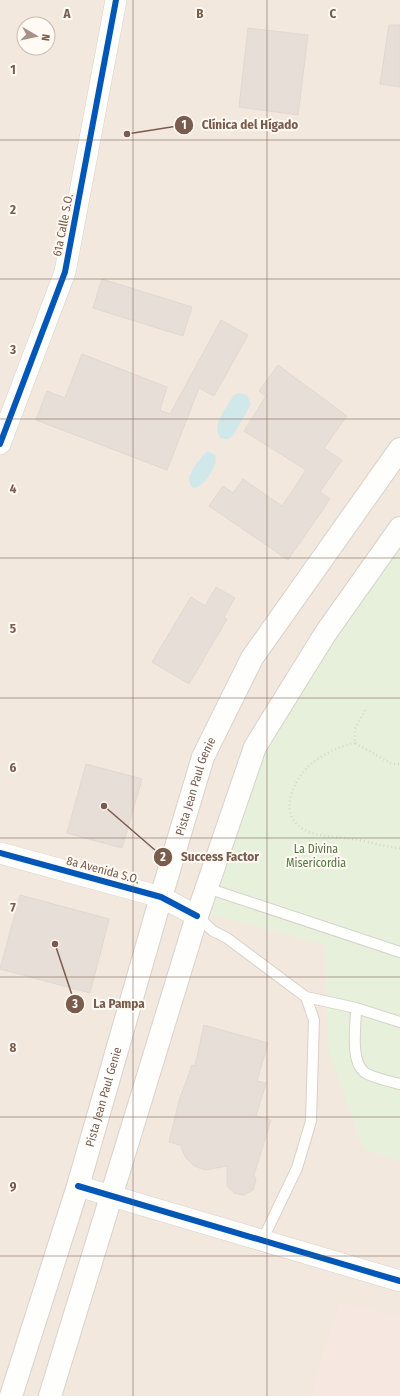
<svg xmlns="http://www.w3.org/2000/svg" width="400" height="1396" font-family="'Fira Sans Condensed',sans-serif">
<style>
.residential{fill:#f2e8de;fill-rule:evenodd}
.commercial{fill:#f6e8e1}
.green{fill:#e7f0db}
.water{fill:#d0e8ea}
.building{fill:#e6ded7;stroke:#e2d8d2}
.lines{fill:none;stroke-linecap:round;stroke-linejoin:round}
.service-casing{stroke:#d7d1cb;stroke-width:12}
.minor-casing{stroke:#d7d1cb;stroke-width:22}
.secondary-casing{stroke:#d9d2cb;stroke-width:24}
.path{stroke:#dcd5d0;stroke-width:2.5;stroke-dasharray:1 3;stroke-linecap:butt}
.service{stroke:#fefefd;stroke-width:10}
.minor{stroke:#fefefd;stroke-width:21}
.secondary{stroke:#fefefd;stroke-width:22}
.cycleway-casing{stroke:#fffaf3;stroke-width:8}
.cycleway{stroke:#0057b8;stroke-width:6}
.grid{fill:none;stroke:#7a5c4d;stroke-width:1;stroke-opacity:0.55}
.labels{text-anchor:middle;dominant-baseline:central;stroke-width:4;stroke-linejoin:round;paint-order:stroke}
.street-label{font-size:12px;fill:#7a5c4d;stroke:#fffaf3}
.park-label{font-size:12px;fill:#537a41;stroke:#fffaf3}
.grid-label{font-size:13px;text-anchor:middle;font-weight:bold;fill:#7a5c4d;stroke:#fffaf3;stroke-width:4;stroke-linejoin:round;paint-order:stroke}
.leader{fill:none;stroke:#7a5c4d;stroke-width:1.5}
.callout-dot{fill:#7a5c4d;stroke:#fffaf3;stroke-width:1.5}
.mark-label{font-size:12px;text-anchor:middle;font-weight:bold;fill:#fff}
.callout-label{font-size:13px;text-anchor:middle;font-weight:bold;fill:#7a5c4d;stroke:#fffaf3;stroke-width:4;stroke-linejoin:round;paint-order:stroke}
</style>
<rect width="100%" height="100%" fill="#f9f5f0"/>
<path class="residential" d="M0,0H400V1396H0ZM24,24H48V48H24Z"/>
<path class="commercial" d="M340,1302L385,1314H400V1396H311Z"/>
<path class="green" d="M400,541V1160L364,1149L328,1049L325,945L209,914L261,751L312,666Z"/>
<path class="water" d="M238,393L247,395L251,404L233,436L228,439H222C209,427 227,407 234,395Z
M208,451L215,455C219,465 204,488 193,488C191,485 189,483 189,479C189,473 203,453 208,451Z"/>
<path class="building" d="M389,25H400V87L380,84Z
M248,28L308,35L298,115L239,107Z
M102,279L192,307L183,336L93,308Z
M221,320L248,335L214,396L199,388L167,470L36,420L47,391L65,398L82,354L167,387L160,410L170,414Z
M278,365L347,416L324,448L342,460L320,492L330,499L288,560L209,506L223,486L233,493L243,479L282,506L306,470L244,431L266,396L259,391Z
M216,587L235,598L224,617L227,619L189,684L152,662L191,597L205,606Z
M86,764L142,779L122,848L67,833Z
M20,895L109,919L90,993L0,969Z
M204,1025L268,1043L257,1081L266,1083L256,1116L271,1120L254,1175L256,1180L253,1190L244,1195L234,1193L227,1186V1166L205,1170L194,1166L186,1158L180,1145L169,1142L179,1101L192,1065L195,1066Z"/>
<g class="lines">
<g class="service-casing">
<path id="service" d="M207,888L400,952
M197,916L213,931L227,938L306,997L314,1020L311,1121L297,1168L262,1241
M306,997L356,1008L400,1022
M356,1008C356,1026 350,1060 364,1072C370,1077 392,1082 400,1084"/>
</g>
<g class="minor-casing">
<path id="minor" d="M0,444L65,272L116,0
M0,853L161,897L197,916
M78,1186L400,1281"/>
</g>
<g class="secondary-casing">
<g id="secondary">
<path id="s1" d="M11,1396L78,1186L161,897L203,757L252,658L400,449"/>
<path d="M50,1396L197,916L255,747L325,634L400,528"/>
</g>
</g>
<path class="path" d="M365,710L355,729V743L392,764H400
M355,743C339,746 321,755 309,766C296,777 282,806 294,821C307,838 334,836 352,839C368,841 384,847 400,848"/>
<use href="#service" class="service"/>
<use href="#minor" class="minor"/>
<use href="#secondary" class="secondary"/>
<g class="cycleway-casing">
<path id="cycleway" d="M0,444L65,272L116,0
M0,853L161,897L197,916
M78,1186L400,1281"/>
</g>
<use href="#cycleway" class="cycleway"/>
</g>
<path class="grid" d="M133,0V1396M267,0V1396M0,140H400M0,279H400M0,419H400M0,558H400M0,698H400M0,838H400M0,977H400M0,1117H400M0,1256H400"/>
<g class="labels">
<g class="street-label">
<text transform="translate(63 225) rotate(-79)">61a Calle S.O.</text>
<text stroke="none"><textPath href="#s1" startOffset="637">Pista Jean Paul Genie</textPath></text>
<text transform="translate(103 870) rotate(15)">8a Avenida S.O.</text>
<text stroke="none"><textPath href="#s1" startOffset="313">Pista Jean Paul Genie</textPath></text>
</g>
<g class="park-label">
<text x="316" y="849">La Divina<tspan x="316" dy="14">Misericordia</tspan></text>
</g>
</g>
<g class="grid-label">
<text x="67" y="18">A</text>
<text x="200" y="18">B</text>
<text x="333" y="18">C</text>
<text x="13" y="74">1</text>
<text x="13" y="214">2</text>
<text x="13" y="354">3</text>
<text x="13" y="493">4</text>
<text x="13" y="633">5</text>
<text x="13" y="772">6</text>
<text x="13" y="912">7</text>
<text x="13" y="1052">8</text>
<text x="13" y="1191">9</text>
</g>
<path class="leader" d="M127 134L184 125M104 806L163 857M55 944L75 1004"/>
<g class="callout-dot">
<circle cx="127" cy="134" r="4"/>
<circle cx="104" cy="806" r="4"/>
<circle cx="55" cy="944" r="4"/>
<circle cx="184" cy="125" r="10"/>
<circle cx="163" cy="857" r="10"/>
<circle cx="75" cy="1004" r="10"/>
</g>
<g class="mark-label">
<text x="184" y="129">1</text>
<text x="163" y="861">2</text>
<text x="75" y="1008">3</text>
</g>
<g class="callout-label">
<text x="250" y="129">Clínica del Hígado</text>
<text x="220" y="861">Success Factor</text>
<text x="119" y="1008">La Pampa</text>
</g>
<g transform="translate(36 36) rotate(99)"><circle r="19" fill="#fffaf3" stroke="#cabbb1"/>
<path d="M0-3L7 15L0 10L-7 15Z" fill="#a69286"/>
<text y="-6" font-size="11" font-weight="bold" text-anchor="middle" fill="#7a5c4d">N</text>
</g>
</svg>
